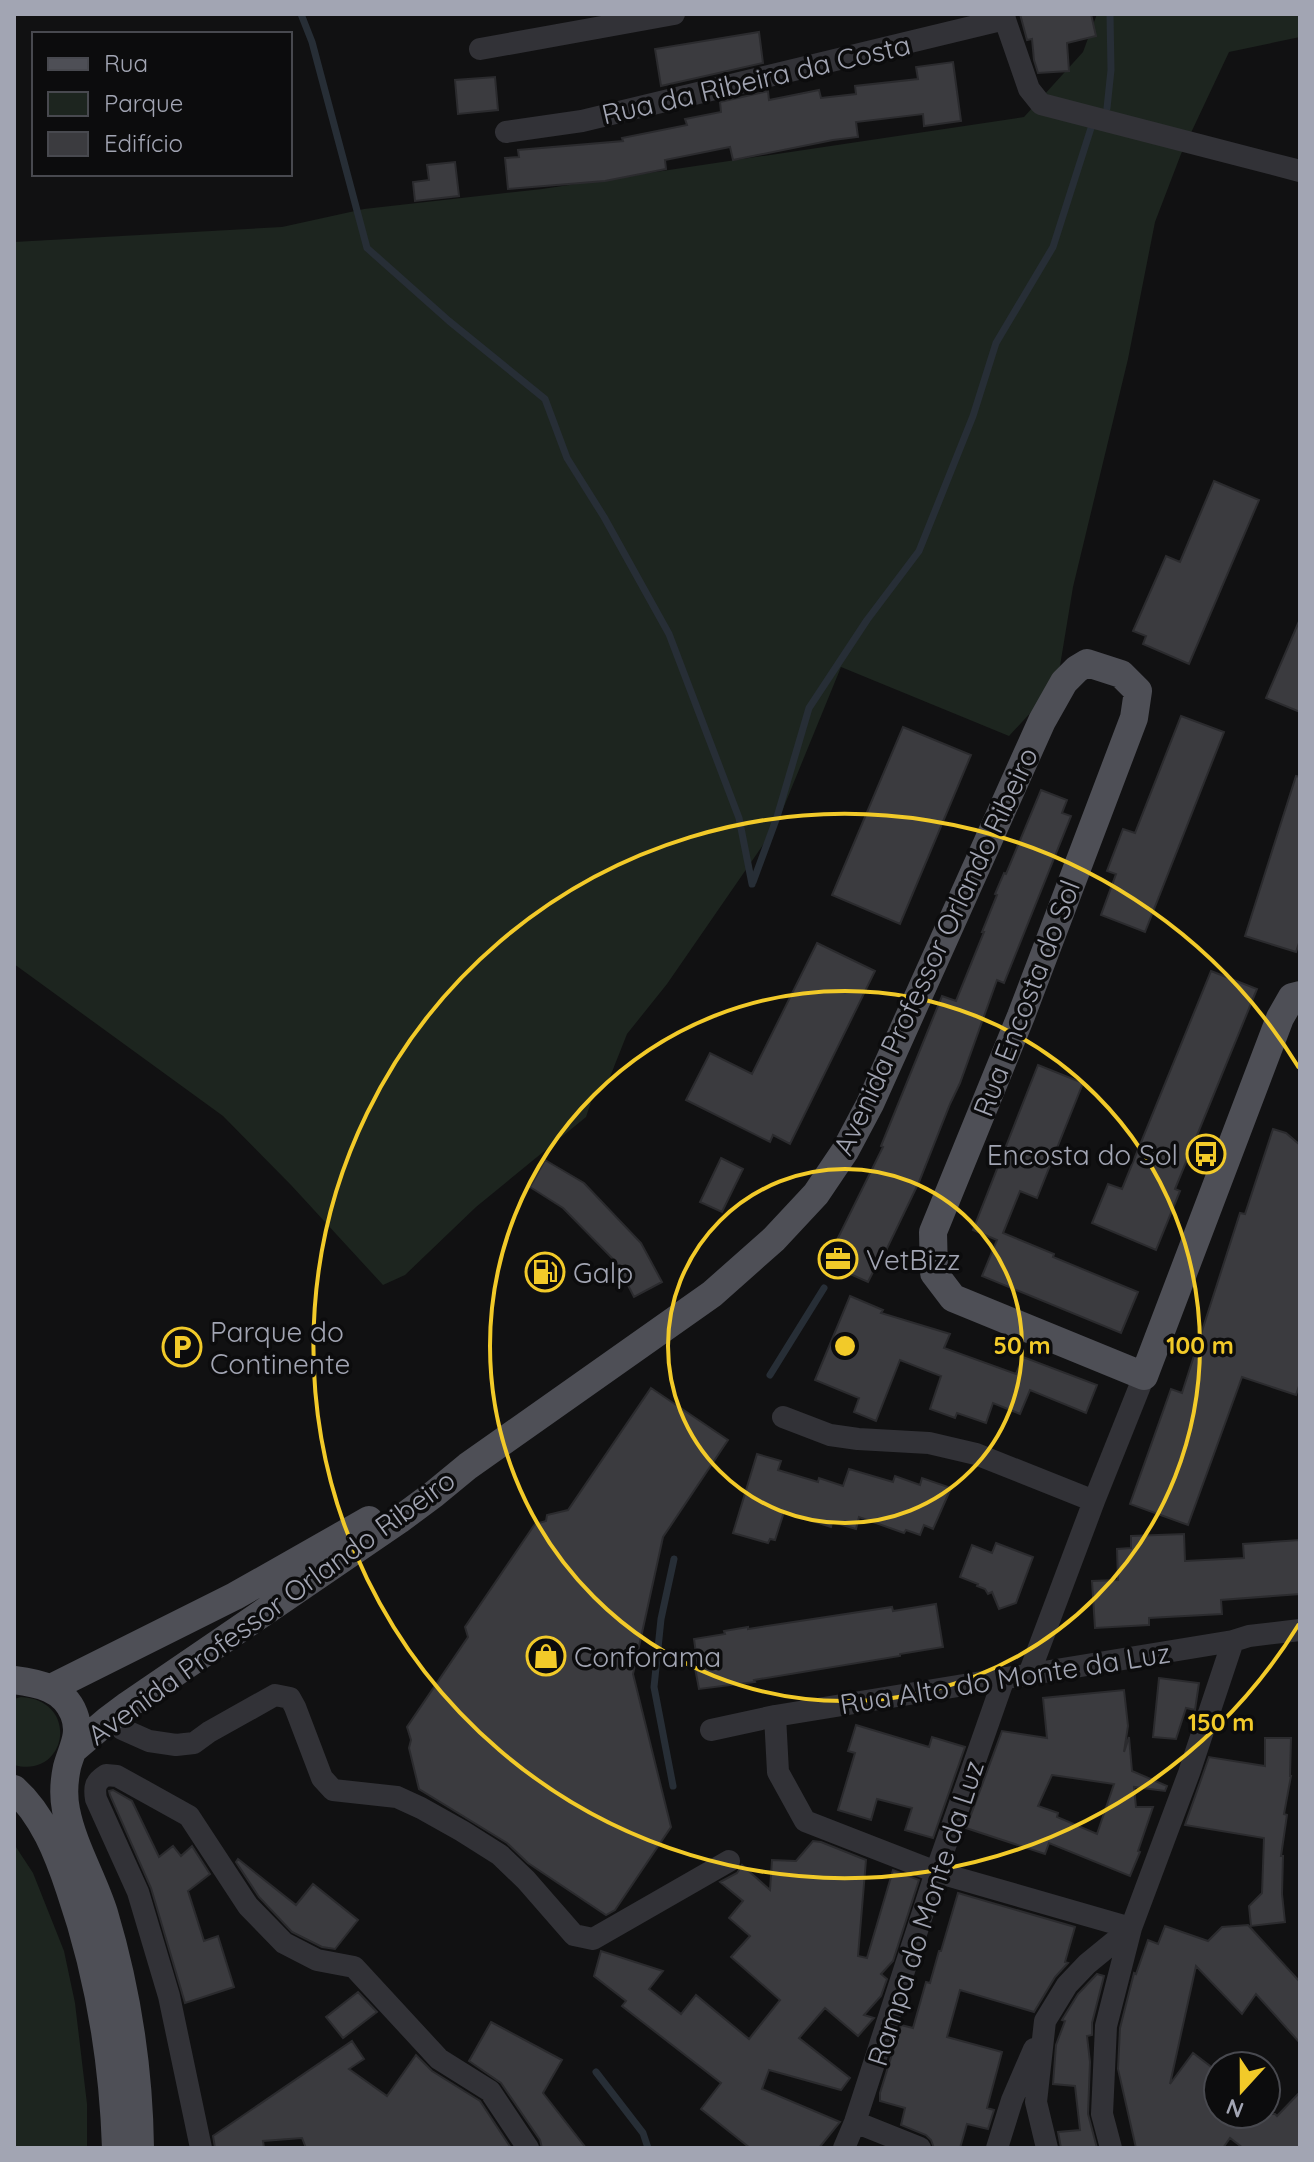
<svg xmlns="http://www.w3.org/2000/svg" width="1314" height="2162" font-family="Quicksand,sans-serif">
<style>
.green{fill:#1d251f}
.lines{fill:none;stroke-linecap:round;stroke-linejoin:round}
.stream{stroke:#272e36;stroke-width:7}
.building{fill:#3b3b3f;stroke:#2b2b2e;stroke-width:2;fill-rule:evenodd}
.minor{stroke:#323237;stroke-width:22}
.major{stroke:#4e4f56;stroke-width:28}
.ring{fill:none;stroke:#f2ca29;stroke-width:4}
.labels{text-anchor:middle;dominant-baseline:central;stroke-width:7;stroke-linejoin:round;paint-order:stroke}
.street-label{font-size:28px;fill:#a2a5b3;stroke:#0c0c0d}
.poi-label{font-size:28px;fill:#a2a5b3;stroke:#0c0c0d;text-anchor:start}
.centre{fill:#f2ca29;stroke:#0c0c0d;stroke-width:4}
.ring-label{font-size:24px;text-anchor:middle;font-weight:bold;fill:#f2ca29;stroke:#0c0c0d;stroke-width:7;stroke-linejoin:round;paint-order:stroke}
</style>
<rect width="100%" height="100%" fill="#111112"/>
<path class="green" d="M1097,14H1300V37L1229,52L1181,154L1155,222L1128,359L1073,587L1057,684L1009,736L841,667L776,826L667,984L627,1034L608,1082L593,1096L586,1117L476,1207L405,1275L383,1285L291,1185L223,1116L14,964V242L282,227L364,209L542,189L1024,117L1083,52Z
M21,1697C81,1700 67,1780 14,1765V1699Z
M14,1844L33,1873L64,1951L75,2003L87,2104V2148H14Z"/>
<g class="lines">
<path class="stream" d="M301,14L312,42L367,248L449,321L545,399L567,458L604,517L669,634L739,818L752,884
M1107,108L1111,70L1110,14
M753,882L777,817L809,708L867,620L919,551L973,416L996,343L1053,247L1091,128
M770,1375L824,1288
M673,1786L654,1687L661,1619L674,1559
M596,2072L643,2133L648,2148"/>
</g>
<path class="building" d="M1020,14H1091L1096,36L1067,43L1069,71L1038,73L1034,60L1032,39L1027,40Z
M759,32L763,63L661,86L655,49Z
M953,62L961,121L924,126L923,114L856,122L858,137L833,140L733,160L730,147L665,160L666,169L605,181L508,189L505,158L519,157L518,150L623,141L622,138L687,125L685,119L721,112L720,102L768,91L769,100L819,90L821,98L856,94L855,86L918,79L916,67Z
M495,77L498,110L458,114L455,80Z
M455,162L459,196L415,201L413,182L429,180L427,165Z
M1214,481L1259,500L1189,664L1143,644L1146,636L1133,631L1166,556L1180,562Z
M1300,619V712L1266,698Z
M1181,716L1224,732L1145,932L1101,915L1116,874L1107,871L1123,829L1135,833Z
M903,727L971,755L900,924L832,895Z
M1296,776L1300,777V940L1296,952L1245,936Z
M1041,790L1067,800L1062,813L1071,816L1004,983L997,980L960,1083L950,1104L919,1182L880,1263L878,1262L868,1282L823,1262L831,1252L883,1147L881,1146L942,996L956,1001L984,932H982L997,895L995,894L1004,873L1006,874Z
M817,943L875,971L790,1144L773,1135L770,1142L686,1100L710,1053L752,1074Z
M1211,971L1257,989L1175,1189L1180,1191L1156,1250L1092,1223L1108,1184L1122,1189Z
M1038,1065L1083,1083L1037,1198L1020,1191L1003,1233L1054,1254L1053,1257L1138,1292L1121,1333L982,1276L997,1240L973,1230Z
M1273,1129L1286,1133L1300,1145V1383L1296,1395L1242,1377L1188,1525L1130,1504L1171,1389L1182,1393L1240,1213L1245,1214Z
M721,1158L743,1169L722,1212L700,1202Z
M545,1160L584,1183L641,1243L662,1282L634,1297L616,1262L563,1208L530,1187Z
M850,1296L883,1310L881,1313L950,1334L944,1348L1016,1374L1023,1357L1097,1385L1086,1413L1030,1390L1020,1414L993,1403L986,1423L957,1413L955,1418L930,1409L941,1376L900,1360L876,1421L854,1412L859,1398L815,1380Z
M651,1388L728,1440L663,1537L633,1674L671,1827L615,1910L606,1915L528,1863L507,1843L419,1789L409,1748L411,1740L407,1727L468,1637L465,1627L535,1524L546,1521L547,1515L568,1510Z
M757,1454L781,1461L778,1470L818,1482L819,1478L843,1486L849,1469L893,1482L895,1476L920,1485L922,1478L951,1488L933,1529L924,1525L920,1535L906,1530L904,1533L859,1517L856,1529L832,1522L831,1527L784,1512L775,1540L770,1539L768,1543L733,1533Z
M1184,1534L1185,1561L1244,1558L1243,1544L1300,1540V1594L1221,1600L1222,1614L1149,1618V1625L1095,1628L1092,1581L1118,1580L1117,1549L1131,1548V1536Z
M996,1543L1033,1557L1016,1603L999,1609L992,1592L988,1594L985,1589L977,1586L978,1584L960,1577L972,1545L992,1553Z
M936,1604L943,1647L900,1654V1656L754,1680L755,1682L699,1689L695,1668H698L694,1639L725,1634L724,1631L748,1627V1629L892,1607L893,1611Z
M1159,1678L1199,1683L1195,1710L1186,1708L1176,1739L1153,1737Z
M1124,1690L1128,1726L1124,1752L1129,1737L1132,1771L1167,1786L1165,1791L1134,1787L1136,1807H1153L1138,1851L1140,1852L1130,1876L1049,1843L1045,1854L966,1828L1002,1731L1047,1738L1043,1698ZM1052,1775L1114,1784L1097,1834L1057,1817L1058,1813L1038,1806Z
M856,1725L929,1747L932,1737L965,1747L933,1838L905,1830L912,1808L877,1799L871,1820L838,1810L855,1753L848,1751Z
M1265,1738H1291L1290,1776H1291L1284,1814L1287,1815L1281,1856H1283L1282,1894L1285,1922L1251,1926L1249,1906L1262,1893L1264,1838L1185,1825L1209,1757L1265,1766Z
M113,1790L132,1801L159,1857L173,1846L181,1856L192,1846L210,1874L188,1891L204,1941L218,1936L234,1987L185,2003L151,1888L110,1795L109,1791Z
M813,1841L821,1842L866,1860L858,1956L867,1958L893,1870L919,1880L893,1961L881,1974L887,1979L881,1996L864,2015L874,2018L858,2036L825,2008L799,2038L850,2078L841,2090L769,2070L762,2089L840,2122L819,2148H750L701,2109L721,2083L622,2006L626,2001L594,1976L601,1951L663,1971L649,1989L681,2014L696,1995L749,2039L780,2000L731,1957L750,1936L729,1918L743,1901L720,1882L737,1873L742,1865L770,1890L772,1860L796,1861Z
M238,1859L296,1905L313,1884L358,1920L335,1949L322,1947L292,1932L259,1897L236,1862Z
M958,1893L1075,1927L1065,1962L1068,1963L1055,1977L1034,2012L960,1990L947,2037L1002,2052L987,2108L994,2110L988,2129L967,2124L960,2148H934L931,2140L926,2135L901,2125L905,2108L880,2101V2093L901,2025L913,2028L926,1982L930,1983L939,1951H941Z
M1248,1925L1300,1982V2043L1256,1994L1242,2014L1196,1966L1170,2084L1193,2053L1218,2072V2114H1275L1277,2116L1300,2092V2148H1243L1230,2138L1223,2148H1136L1118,2069L1120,2028L1134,1973L1136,1974L1148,1940L1158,1944L1165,1926L1208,1941L1222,1927Z
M1097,1974L1104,1976L1092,2023V2035L1087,2036L1090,2062L1088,2114L1097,2148H1061L1058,2132L1080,2130L1075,2086L1053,2084L1056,2045L1065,2021L1062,2020L1078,1994Z
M358,1992L377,2012L343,2038L326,2017Z
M491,2022L562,2060L543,2093L586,2148H542L540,2140L501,2083L469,2061Z
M352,2041L364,2059L349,2069L387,2096L416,2055L432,2071L480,2101L511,2148H306L302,2138L263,2141L264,2148H215L213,2136Z"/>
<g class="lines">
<path class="minor" d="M1003,14L1029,89L1041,104L1300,171
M480,49L674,14
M506,132L582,121L1005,19
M783,1417L830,1435L858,1439L929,1443L976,1454L1094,1501
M1029,1674L1094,1501L1144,1376
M775,1716L778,1772L805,1821L936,1872L1131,1928
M112,1717L122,1729L149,1741L176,1745L194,1743L209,1732L275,1695L290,1698L295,1707L322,1778L333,1790L397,1797L421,1808L462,1831L500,1855L526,1880L574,1935L593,1939L729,1861
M711,1730L775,1716L1233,1641L1249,1636L1300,1630
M855,2122L920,2148
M201,2148L169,1996L138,1892L96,1799C94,1787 95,1782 106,1775L117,1776L189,1816L248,1906L284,1943L317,1960L354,1967L439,2059L490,2091L528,2148
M844,2148L855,2122L936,1872L1004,1678
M997,2148L1012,2100L1034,2049
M1047,2148L1036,2102L1045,2021L1067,1985L1087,1964L1131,1928
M1111,2148L1102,2114L1106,2026L1131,1928L1189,1773L1233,1641"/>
<path class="major" d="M14,1680C38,1683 64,1688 74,1714C82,1735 72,1748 67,1767C64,1781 63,1795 66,1810C73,1846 93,1878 104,1913C127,1990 139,2068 140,2148
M51,1688L235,1596L369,1520
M74,1749L108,1720L128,1705L399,1520L434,1494L468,1466L712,1294L774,1239L816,1194L845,1151L870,1104L1042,721L1064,682L1077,669L1087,663L1121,674L1138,691L1134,718L1021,1016L933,1232L934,1273L953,1298L1144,1376L1280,1018L1292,997L1300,995
M14,1789C43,1815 58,1854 70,1890C99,1974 113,2059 116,2148"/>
</g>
<g class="ring">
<circle cx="845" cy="1346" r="177"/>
<circle cx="845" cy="1346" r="355"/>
<path d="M1299 1624A532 532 0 1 1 1299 1068"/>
</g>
<defs>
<g id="bus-ring" transform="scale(2)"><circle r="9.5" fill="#0c0c0d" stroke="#f2ca29" stroke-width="1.5"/><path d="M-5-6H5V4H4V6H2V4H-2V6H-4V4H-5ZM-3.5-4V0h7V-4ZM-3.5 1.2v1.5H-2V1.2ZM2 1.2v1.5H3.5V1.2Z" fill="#f2ca29"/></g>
<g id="office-ring" transform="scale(2)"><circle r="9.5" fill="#0c0c0d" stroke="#f2ca29" stroke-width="1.5"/><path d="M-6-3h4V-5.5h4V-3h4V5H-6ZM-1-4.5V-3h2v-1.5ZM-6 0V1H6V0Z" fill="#f2ca29"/></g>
<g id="fuel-ring" transform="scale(2)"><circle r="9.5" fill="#0c0c0d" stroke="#f2ca29" stroke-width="1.5"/><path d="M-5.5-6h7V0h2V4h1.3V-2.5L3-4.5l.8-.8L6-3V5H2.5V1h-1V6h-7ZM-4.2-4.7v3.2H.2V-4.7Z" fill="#f2ca29"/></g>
<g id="parking-ring" transform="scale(2)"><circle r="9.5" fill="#0c0c0d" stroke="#f2ca29" stroke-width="1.5"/><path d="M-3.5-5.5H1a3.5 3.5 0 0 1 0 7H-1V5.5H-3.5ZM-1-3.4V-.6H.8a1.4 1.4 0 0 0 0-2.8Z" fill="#f2ca29"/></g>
<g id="shop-ring" transform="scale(2)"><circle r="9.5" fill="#0c0c0d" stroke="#f2ca29" stroke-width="1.5"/><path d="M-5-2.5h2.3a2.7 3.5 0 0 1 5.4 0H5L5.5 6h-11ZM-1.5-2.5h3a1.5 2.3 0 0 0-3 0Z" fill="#f2ca29"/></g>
</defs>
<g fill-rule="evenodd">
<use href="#bus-ring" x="1206" y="1154"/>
<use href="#office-ring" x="838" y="1259"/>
<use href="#fuel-ring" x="545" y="1272"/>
<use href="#parking-ring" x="182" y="1347"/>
<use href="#shop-ring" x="546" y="1656"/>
</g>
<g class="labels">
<g class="street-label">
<text transform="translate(756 79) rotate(-13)">Rua da Ribeira da Costa</text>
<text transform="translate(935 951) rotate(-65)">Avenida Professor Orlando Ribeiro</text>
<text transform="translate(1026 998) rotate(-69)">Rua Encosta do Sol</text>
<text transform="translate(271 1607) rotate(-36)">Avenida Professor Orlando Ribeiro</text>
<text transform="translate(1005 1678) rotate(-9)">Rua Alto do Monte da Luz</text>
<text transform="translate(925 1913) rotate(-72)">Rampa do Monte da Luz</text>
</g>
<g class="poi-label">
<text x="1178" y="1154" text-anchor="end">Encosta do Sol</text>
<text x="866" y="1259">VetBizz</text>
<text x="573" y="1272">Galp</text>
<text x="210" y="1331">Parque do<tspan x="210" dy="32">Continente</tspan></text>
<text x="574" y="1656">Conforama</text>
</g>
</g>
<circle cx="845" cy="1346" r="12" class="centre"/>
<g class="ring-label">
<text x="1022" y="1354">50 m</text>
<text x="1200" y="1354">100 m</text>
<text x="1221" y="1731">150 m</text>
</g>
<rect width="1314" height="2162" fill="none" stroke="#a2a5b3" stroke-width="32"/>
<rect x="32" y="32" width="260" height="144" fill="#0c0c0d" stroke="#48494f" stroke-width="2"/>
<rect x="48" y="58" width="40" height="12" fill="#4e4f56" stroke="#48494f" stroke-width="2"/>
<text x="104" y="72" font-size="24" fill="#a2a5b3">Rua</text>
<rect x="48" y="92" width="40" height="24" fill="#1d251f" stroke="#48494f" stroke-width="2"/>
<text x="104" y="112" font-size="24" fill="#a2a5b3">Parque</text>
<rect x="48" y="132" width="40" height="24" fill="#3b3b3f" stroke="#48494f" stroke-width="2"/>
<text x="104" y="152" font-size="24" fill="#a2a5b3">Edifício</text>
<g transform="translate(1242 2090) rotate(201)"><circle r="38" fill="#0c0c0d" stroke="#48494f" stroke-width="2"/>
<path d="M0-6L14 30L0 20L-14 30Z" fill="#f2ca29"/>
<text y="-12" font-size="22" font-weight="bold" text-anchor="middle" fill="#a2a5b3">N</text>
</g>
</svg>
